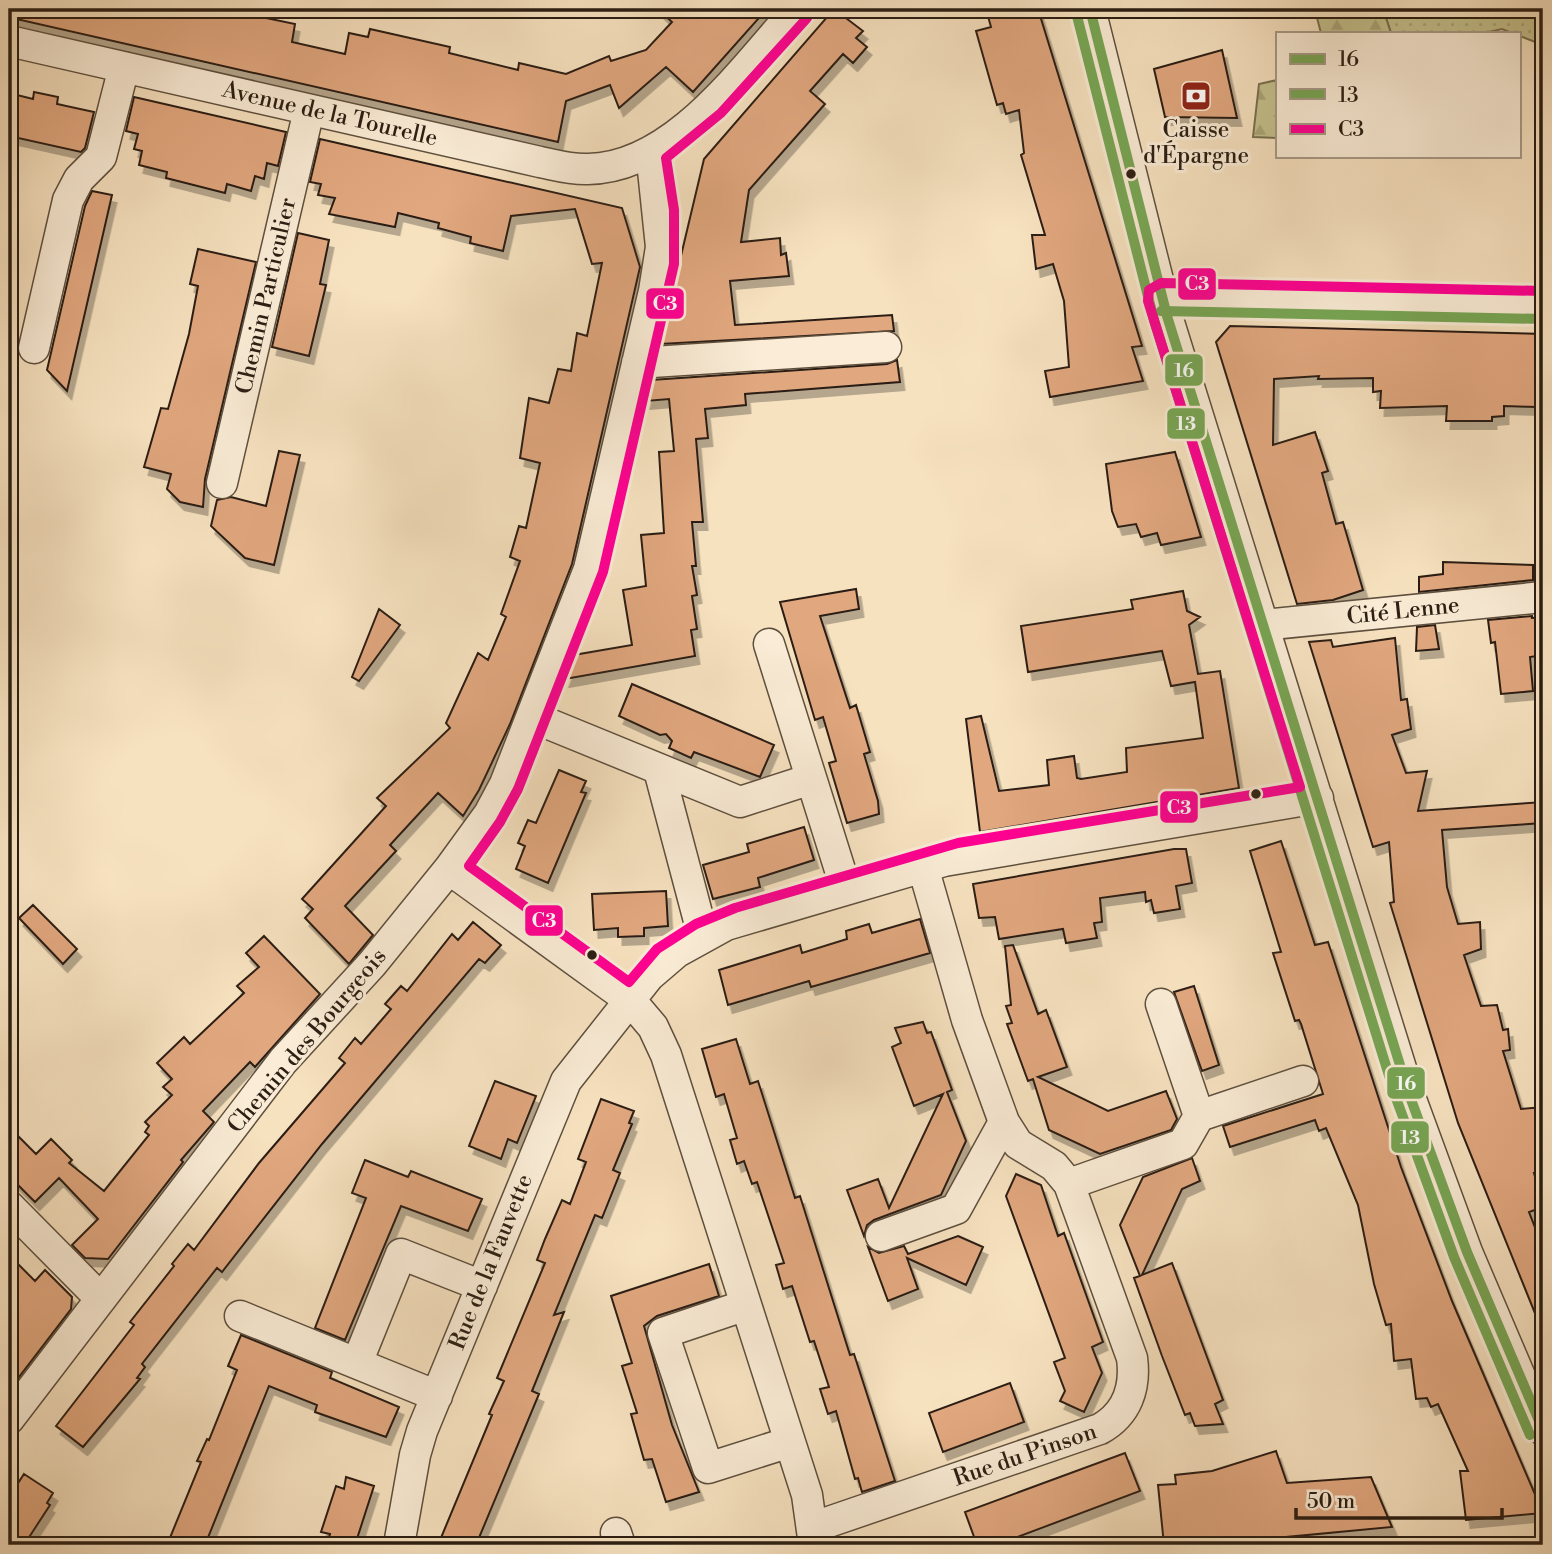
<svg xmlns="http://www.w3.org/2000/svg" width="1552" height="1554" font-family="'Libre Bodoni',serif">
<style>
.grass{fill:url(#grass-dots);stroke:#787050;stroke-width:2}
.forest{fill:url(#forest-firs);stroke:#787050;stroke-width:2}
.building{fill:#e1a77f;stroke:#2b1e13;stroke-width:2;filter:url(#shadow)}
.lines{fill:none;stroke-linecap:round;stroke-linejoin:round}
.minor-casing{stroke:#5e4f3e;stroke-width:33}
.minor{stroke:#faecd6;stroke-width:30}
.bus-1-casing{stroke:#faecd6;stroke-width:16}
.bus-2-casing{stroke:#faecd6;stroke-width:16}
.bus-3-casing{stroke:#faecd6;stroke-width:16}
.bus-1{stroke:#77a654;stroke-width:10}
.bus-2{stroke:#77a654;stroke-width:10}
.bus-3{stroke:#ff0092;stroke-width:10}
.bus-dot{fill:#2b1e13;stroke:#faecd6;stroke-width:2.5}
.labels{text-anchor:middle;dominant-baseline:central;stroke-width:6;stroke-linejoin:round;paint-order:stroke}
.street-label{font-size:23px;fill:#2b1e13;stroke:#faecd6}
.poi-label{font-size:23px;fill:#2b1e13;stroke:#faecd6}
.line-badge{stroke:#faecd6;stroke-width:2.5}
.badge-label{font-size:19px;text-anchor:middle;font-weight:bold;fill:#fff}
</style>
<defs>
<pattern id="grass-dots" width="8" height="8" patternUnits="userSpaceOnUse" patternTransform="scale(1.75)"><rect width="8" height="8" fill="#c4c18d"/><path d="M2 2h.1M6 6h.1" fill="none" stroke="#a9a579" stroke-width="1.8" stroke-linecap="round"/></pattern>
<pattern id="forest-firs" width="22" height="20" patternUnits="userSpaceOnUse" patternTransform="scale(1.75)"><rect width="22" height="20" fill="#c4c18d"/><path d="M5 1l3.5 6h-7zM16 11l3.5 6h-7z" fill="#a9a579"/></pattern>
<filter id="shadow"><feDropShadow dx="4.5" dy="8" stdDeviation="0" flood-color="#0004"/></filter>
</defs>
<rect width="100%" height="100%" fill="#f7e2c0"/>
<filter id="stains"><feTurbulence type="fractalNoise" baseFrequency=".00286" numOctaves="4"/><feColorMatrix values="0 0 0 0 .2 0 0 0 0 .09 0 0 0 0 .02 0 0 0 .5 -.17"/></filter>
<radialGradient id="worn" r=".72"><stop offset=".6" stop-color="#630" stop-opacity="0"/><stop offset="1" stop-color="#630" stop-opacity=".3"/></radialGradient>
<path class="grass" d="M1383,9H1543V45L1502,29L1484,33H1391Z"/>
<path class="forest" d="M1322,9H1383L1391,33H1321L1317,18Z
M1277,80V138L1253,137L1259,84Z"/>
<path class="building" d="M13,9H223L295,24L292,42L345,54L349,33L368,37L370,29L450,47L449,53L518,70L519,63L566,74L609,56L611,61L646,50L672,22L658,9H767L693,92L666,67L619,108L610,85L566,101L558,142L12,18Z
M834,9L863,31L856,38L867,47L853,63L843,54L810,91L825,104L749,190L741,242L780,238L781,255L786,253L789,276L730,281L735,325L892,315L894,331L660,344L704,159Z
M986,9H1038L1142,346L1132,347L1143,381L1050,397L1045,371L1069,367L1064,301L1053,264L1036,269L1032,235H1045L1021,155L1024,153L1019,110L1006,114L1003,103L997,105L976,31L991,27Z
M1222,50L1237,118L1165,117L1154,69Z
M34,92L58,97L57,104L94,112L85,148L81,152L9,136V93L33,99Z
M134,97L286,132L278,166L267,163L264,179L255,176L251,191L227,184L225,193L166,178L167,172L139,165L142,151L134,149L138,134L126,131Z
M320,139L622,208L640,267L572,564L510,724L479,790L463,816L438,793L390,845L396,851L345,906L373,935L349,964L305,918L313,909L302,899L386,806L377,798L450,728L446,723L478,653L488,660L506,617L501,614L520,561L510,557L519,526L526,528L540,463L520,458L529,398L549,403L558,369L571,371L577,333L587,336L602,263L592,264L575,209L511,216L503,251L470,243L471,237L438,228L439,223L398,213L395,227L329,214L335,198L318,195L321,184L310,182Z
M92,191L112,195L67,391L47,370L85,206Z
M298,233L329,240L320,284L326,285L309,356L272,347Z
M198,249L256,262L205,479L203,507L180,502L167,489L171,474L144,467L161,408L168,409L189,334L198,286L190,284Z
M1230,326L1543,334L1541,404L1537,407L1504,406V416L1492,417V421H1446L1447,406L1380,408L1381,391L1373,392V378L1318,379L1319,376L1274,379L1273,445L1315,432L1328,471L1322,473L1336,524L1343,522L1363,590L1333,600L1297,604L1216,342Z
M897,360L900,382L745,394L746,405L705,409L708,438L696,439L703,522H692L696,566H692L697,595L692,596L697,629L691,630L695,656L565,679L574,655L632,645L623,590L646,586L641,535L664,533L659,452L674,451L669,399L646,401L651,380L887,364Z
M279,451L300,455L274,565L245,558L211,526L217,500L231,497L266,506Z
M1175,452L1201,537L1161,545L1157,533L1141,537L1136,524L1118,527L1112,511L1106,464Z
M1443,562L1533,565V580L1419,592V577L1443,574Z
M856,589L859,609L820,616L850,708L856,705L870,752L864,754L878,801L879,814L847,823L829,763L836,761L823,717L815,720L780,602Z
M1183,591L1187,611L1200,617L1189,625L1198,674L1220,671L1239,788L980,832L966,719L981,716L999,791L1049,785L1047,760L1074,756L1077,778L1081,779L1127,772L1126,748L1203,738L1195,682L1171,686L1162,651L1028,672L1021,626L1133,609L1131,600Z
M379,609L400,625L359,681L352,677Z
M1532,616V618L1543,617V655L1530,657L1533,691L1501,694L1495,642L1491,643L1488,620Z
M1435,625L1439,649L1416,651L1417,627Z
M1395,638L1401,700L1407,699L1411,729L1392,735L1406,773L1427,771L1418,811L1543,802V823L1442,830L1447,887L1458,924L1480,922L1481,949L1464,955L1481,1006L1497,1005L1503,1030L1508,1029L1510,1050L1503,1051L1521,1109L1543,1107V1173H1534L1543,1207L1529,1212L1543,1248V1333L1458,1123L1390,903L1394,902L1389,842L1373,847L1309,642L1331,640L1333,647Z
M632,684L774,745L760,777L694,752L691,758L669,748L672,741L666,734L660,735L619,716Z
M559,770L586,781L581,792L586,793L548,883L516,869L525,846L518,843L528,820L536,823Z
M804,827L814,860L758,878L760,887L713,899L703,865L749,852L747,844Z
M1281,841L1315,945L1328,942L1401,1167L1452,1301L1543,1513L1466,1520L1460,1471H1468L1438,1404L1431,1407L1427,1398L1416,1399L1411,1359L1394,1361L1391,1324L1386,1325L1374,1284L1358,1205L1326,1128L1319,1131L1315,1120L1230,1147L1223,1126L1323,1094L1301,1024L1299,1020L1295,1021L1273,953L1281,952L1250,851Z
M1174,849H1186L1192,883L1176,886L1180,909L1154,913L1151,900L1146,902L1145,892L1100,898L1102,922L1094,923L1097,938L1066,943L1063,929L999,939L995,917L979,918L973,884Z
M666,891L668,926L644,928V936L618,937V928L594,930L592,894Z
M33,905L77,949L63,964L19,918Z
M920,919L930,953L811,987L809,981L728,1005L719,970L800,945L802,953L847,939L846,931L869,924L872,933Z
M473,922L501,945L485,963L479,959L322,1144L222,1272L217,1268L142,1364L145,1367L137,1378L140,1379L83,1447L56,1426L134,1325L130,1322L174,1266L172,1264L188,1244L194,1250L259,1163L345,1063L339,1058L355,1038L361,1044L391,1009L385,1004L401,986L407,991L452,934L458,940Z
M264,936L320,994L255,1067L250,1062L203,1111L214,1122L181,1160L183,1162L108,1259L85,1258L72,1245L98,1219L59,1178L35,1202L9,1176V1127L36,1154L51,1139L72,1160L69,1163L104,1191L149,1135L145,1132L149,1126L145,1122L172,1095L163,1087L172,1079L157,1063L184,1037L190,1044L244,993L237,986L259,967L246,953Z
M1013,945L1038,1014L1046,1010L1067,1067L1038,1077L1108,1111L1166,1091L1177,1119L1171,1130L1100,1154L1049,1130L1033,1079L1028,1081L1007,1024L1012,1023L1006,1006L1011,1005L1005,946Z
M1194,986L1219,1065L1202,1071L1174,992Z
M923,1022L927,1033L931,1032L952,1090L947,1092L966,1141L941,1195L874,1220L867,1225L864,1236L847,1190L878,1179L889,1208L943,1094L914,1106L892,1047L901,1043L895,1028Z
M736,1039L750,1084L758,1081L795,1198L800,1196L850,1355L854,1354L895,1481L862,1492L858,1478L855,1479L836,1411L828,1414L820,1389L829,1387L814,1341L810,1342L792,1286L783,1289L776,1265L784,1263L757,1182L752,1184L744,1161L737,1164L730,1140L737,1138L724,1094L716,1097L702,1049Z
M495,1081L536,1096L517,1143L508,1139L501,1159L469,1146Z
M601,1099L634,1111L629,1123L632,1124L613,1170L620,1173L602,1218L595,1215L554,1315L564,1312L532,1391L539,1394L476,1545H438L492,1415L489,1414L504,1381L497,1378L545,1263L537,1260L545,1239L562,1200L570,1204L586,1162L578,1159Z
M1192,1158L1200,1181L1182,1189L1142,1275L1172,1263L1223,1400L1215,1404L1223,1424L1195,1426L1190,1413L1185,1415L1162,1356L1134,1278L1140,1276L1120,1225L1143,1177Z
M365,1160L408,1177L411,1171L482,1199L468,1231L401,1206L345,1340L315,1328L366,1198L352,1193Z
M1016,1174L1041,1185L1058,1236L1064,1233L1103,1342L1092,1347L1102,1373L1084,1412L1060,1401L1065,1391L1054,1362L1065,1358L1006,1196Z
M958,1236L983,1247L966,1285L907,1258L918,1289L888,1301L868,1247L879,1253L904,1246L908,1254Z
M9,1255L35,1281L45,1270L72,1297L71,1309L9,1390Z
M709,1264L719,1296L657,1316L644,1326L672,1425L699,1492L666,1502L652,1459L644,1460L631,1414L637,1413L622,1366L632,1363L611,1296Z
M241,1335L332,1372L330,1378L399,1407L386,1437L315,1412L317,1405L269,1386L205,1545H167L201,1462L197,1461L207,1439L209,1440L237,1370L228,1366Z
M1010,1383L1024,1422L943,1452L929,1413Z
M1276,1451L1287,1483L1371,1477L1392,1527L1202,1545H1164L1158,1485L1176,1484L1175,1475L1212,1471Z
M1125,1453L1140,1491L996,1545H977L965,1512Z
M24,1474L53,1493L47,1503L50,1505L24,1545H9V1497Z
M346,1477L374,1486L355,1545H327L330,1534L321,1532L336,1486L344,1489Z"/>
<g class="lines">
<g class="minor-casing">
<path id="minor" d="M1090,9L1167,316L1409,1094L1467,1252L1543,1430
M9,41L540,162C555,165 572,170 588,169C675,168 744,67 797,9
M1161,297L1543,305
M34,348L68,200L79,179L101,157L124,67
M637,363L886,347
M222,483L309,110
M1263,625L1543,597
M769,644L846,889
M532,717L740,802L811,779
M659,770L703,936
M449,869L631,1001L653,1027L666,1055L807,1495L814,1545
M1161,1004L1199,1116
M1069,1184L1183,1144L1199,1116L1303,1081
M9,1206L101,1299
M881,1236L956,1209L1004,1122
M746,1305L663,1333L708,1468L790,1442
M240,1316L437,1396
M357,1363L401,1254L482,1286
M9,1419L283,1061L372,964L449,869L489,814L505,784L589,569L654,291L661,247L651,151
M814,1527L1100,1429C1127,1414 1136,1388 1132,1358L1069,1184L1054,1166L1018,1144L1004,1122L967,1020L923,867
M616,1533L620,1545
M399,1545L415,1455L422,1431L566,1081L649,976L677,952L726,925L944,861L1318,798"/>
</g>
<use href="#minor" class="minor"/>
<g class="bus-1-casing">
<path id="bus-1" d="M1090,9L1167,316L1409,1094L1467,1252L1543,1430"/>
</g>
<g class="bus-2-casing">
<path id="bus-2" d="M1076,12L1154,320L1396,1098L1454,1257L1530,1435
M1161,311L1543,319"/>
</g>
<g class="bus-3-casing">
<path id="bus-3" d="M807,18L721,113L666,158L674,210V264L603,572L518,789L500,822L469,866L629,982L657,949L696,924L735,908L958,843L1300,787L1148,301L1149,290L1161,283L1543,291"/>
</g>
<use href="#bus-1" class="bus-1"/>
<use href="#bus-2" class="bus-2"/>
<use href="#bus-3" class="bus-3"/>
</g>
<defs>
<g id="bank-square" transform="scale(1.575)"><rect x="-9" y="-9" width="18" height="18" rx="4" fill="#8f2418" stroke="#faecd6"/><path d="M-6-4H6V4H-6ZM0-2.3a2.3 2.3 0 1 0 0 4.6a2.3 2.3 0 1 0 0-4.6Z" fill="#fff"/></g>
</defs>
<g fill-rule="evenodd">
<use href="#bank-square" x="1196" y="96"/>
</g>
<g class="bus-dot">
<circle cx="1131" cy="174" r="6"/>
<circle cx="1256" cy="794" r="6"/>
<circle cx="592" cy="955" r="6"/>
</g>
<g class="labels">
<g class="street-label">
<text transform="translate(330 114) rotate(13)">Avenue de la Tourelle</text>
<text transform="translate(266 296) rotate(-77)">Chemin Particulier</text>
<text transform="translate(1403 611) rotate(-6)">Cité Lenne</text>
<text transform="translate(307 1041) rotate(-50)">Chemin des Bourgeois</text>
<text transform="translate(491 1262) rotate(-68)">Rue de la Fauvette</text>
<text transform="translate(1025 1455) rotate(-19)">Rue du Pinson</text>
</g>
<g class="poi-label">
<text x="1196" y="130">Caisse<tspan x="1196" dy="26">d'Épargne</tspan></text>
</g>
</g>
<g class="line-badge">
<rect x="1177" y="267" width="40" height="34" rx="7" fill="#ff0092"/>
<rect x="645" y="287" width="40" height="33" rx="7" fill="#ff0092"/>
<rect x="1164" y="353" width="40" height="34" rx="7" fill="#77a654"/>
<rect x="1166" y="407" width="40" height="33" rx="7" fill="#77a654"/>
<rect x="1159" y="790" width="40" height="34" rx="7" fill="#ff0092"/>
<rect x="524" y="904" width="40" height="33" rx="7" fill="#ff0092"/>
<rect x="1386" y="1066" width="40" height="34" rx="7" fill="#77a654"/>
<rect x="1390" y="1120" width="40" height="34" rx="7" fill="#77a654"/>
</g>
<g class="badge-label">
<text x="1197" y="290">C3</text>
<text x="665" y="310">C3</text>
<text x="1184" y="377">16</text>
<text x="1186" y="430">13</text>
<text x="1179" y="814">C3</text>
<text x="544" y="927">C3</text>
<text x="1406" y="1090">16</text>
<text x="1410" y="1144">13</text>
</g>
<rect width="1552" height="1554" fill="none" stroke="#f7e2c0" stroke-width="35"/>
<rect x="10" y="10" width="1531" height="1533" fill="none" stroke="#2b1e13" stroke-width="3.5"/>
<rect x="18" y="18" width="1517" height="1519" fill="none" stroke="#2b1e13" stroke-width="2"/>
<rect x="1276" y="32" width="245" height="126" fill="#faecd6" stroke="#a79a88" stroke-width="2"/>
<rect x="1290" y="54" width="35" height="10" fill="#77a654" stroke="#a79a88" stroke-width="2"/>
<text x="1338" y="66" font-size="21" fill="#2b1e13">16</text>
<rect x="1290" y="89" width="35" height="10" fill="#77a654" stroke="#a79a88" stroke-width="2"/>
<text x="1338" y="102" font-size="21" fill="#2b1e13">13</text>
<rect x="1290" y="124" width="35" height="10" fill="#ff0092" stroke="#a79a88" stroke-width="2"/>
<text x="1338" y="136" font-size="21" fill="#2b1e13">C3</text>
<path d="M1296 1508v10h206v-10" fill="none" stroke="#2b1e13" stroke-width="3.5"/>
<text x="1307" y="1508" font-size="21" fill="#2b1e13" stroke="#faecd6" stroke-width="5" paint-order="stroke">50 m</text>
<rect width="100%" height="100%" filter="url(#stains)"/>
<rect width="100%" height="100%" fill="url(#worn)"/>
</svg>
